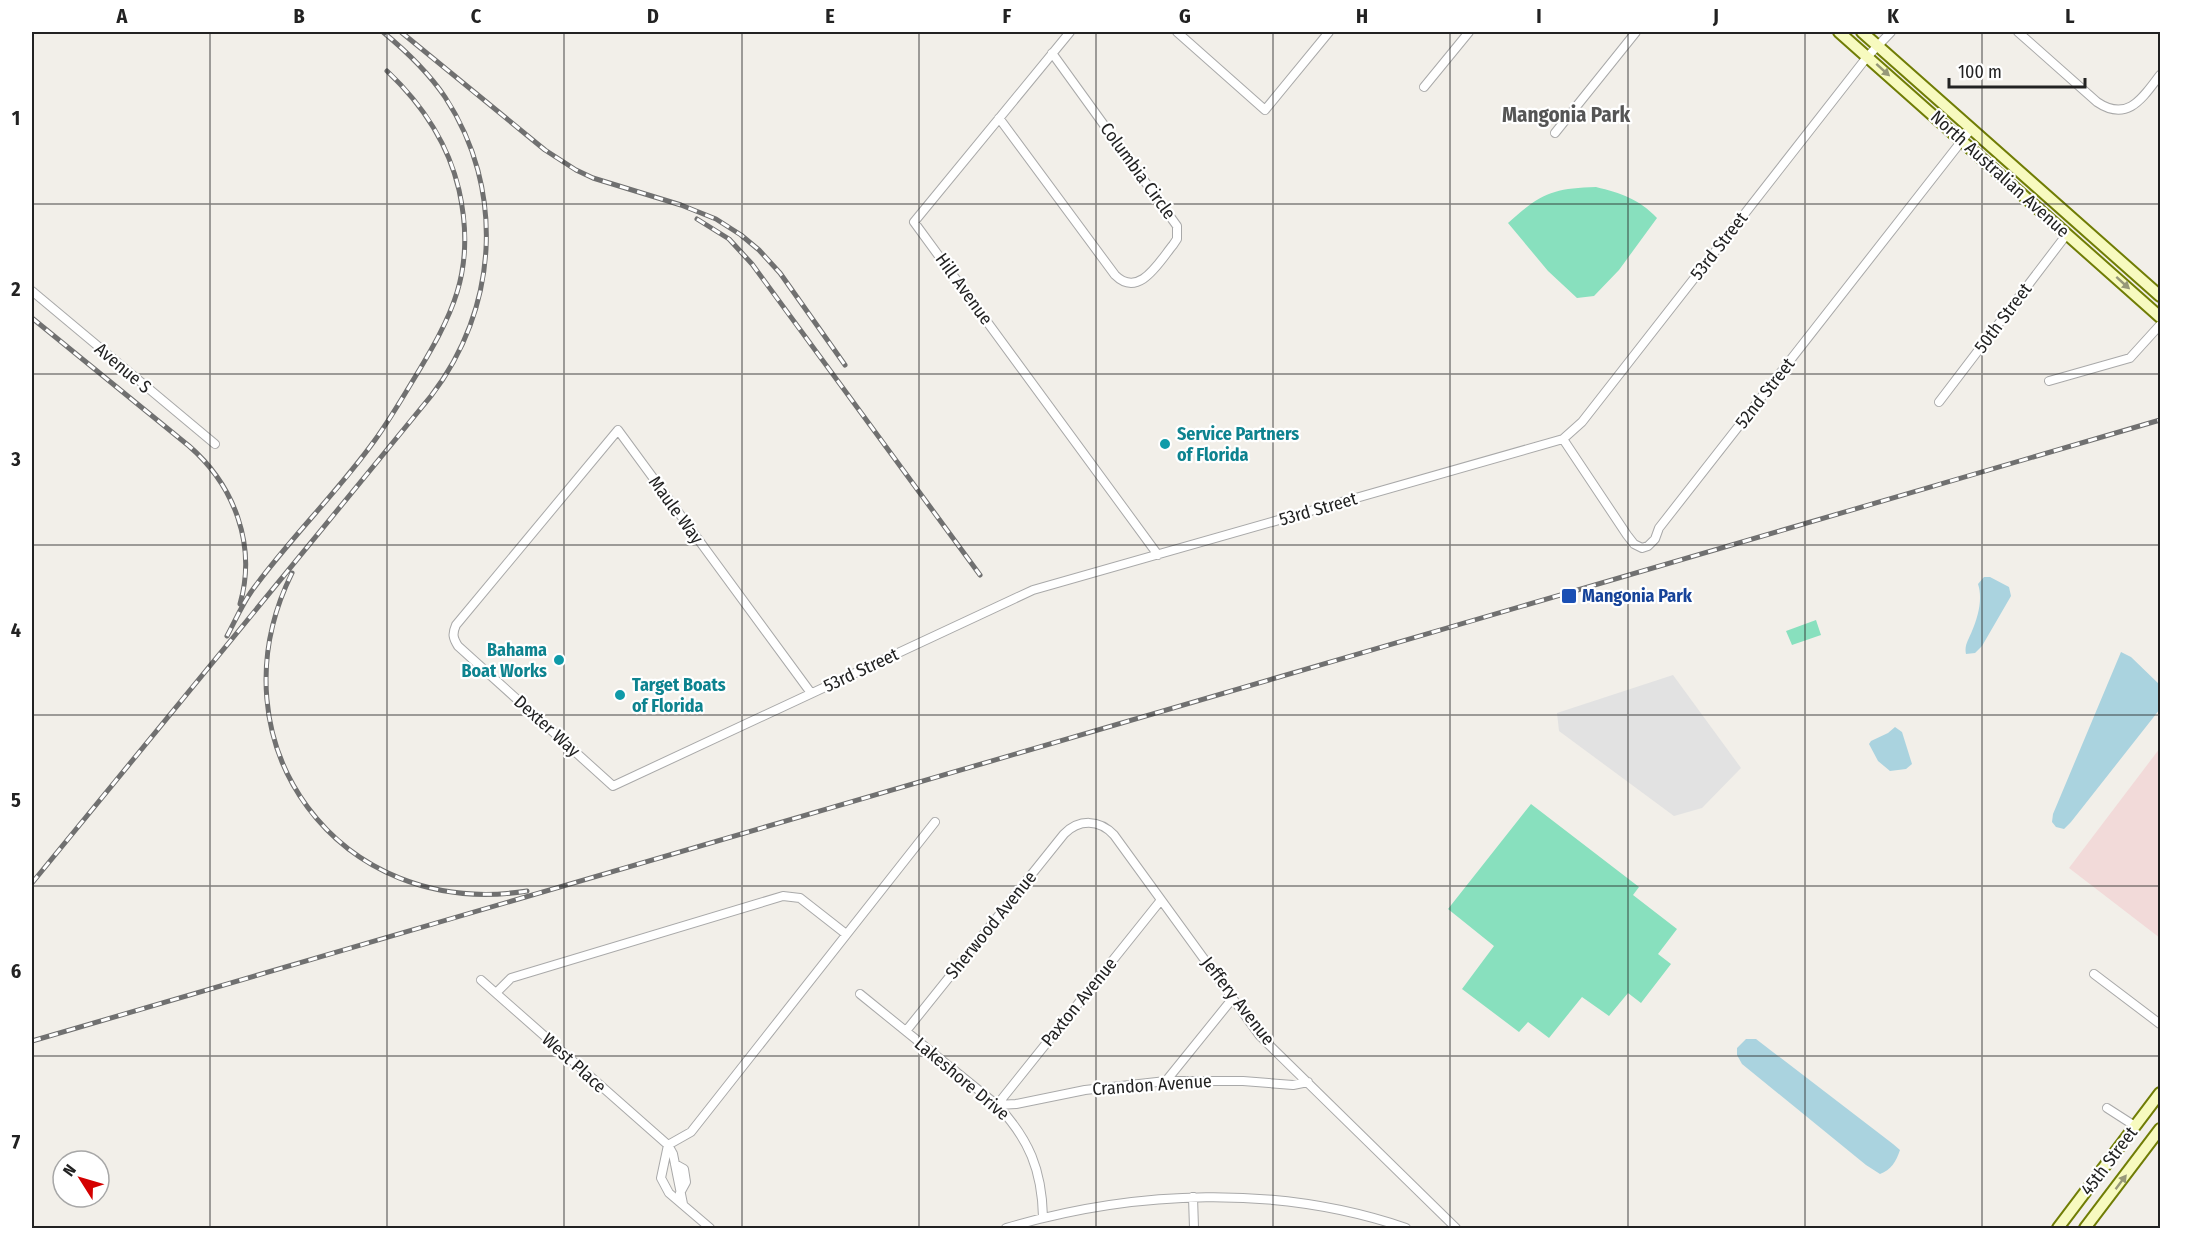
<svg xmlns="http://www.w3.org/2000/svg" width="2192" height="1260" font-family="'Fira Sans Condensed',sans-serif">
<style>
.commercial{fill:#f2dad9}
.pitch{fill:#88e0be}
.parking{fill:#e2e2e2}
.water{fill:#aad3df}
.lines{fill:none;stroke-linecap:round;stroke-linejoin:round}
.minor-casing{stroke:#a9a9a9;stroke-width:10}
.secondary-casing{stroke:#707d05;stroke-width:14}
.minor{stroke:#fff;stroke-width:8}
.secondary{stroke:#f7fabf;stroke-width:10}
.rail-casing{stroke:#707070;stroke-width:5}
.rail{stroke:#fff;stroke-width:3;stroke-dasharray:9;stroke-linecap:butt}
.oneway{fill:#979978}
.grid{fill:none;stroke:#222;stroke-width:1.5;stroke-opacity:0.55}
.culture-dot{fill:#0f9aa8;stroke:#fff;stroke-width:2}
.transit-dot{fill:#1a4fb4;stroke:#fff;stroke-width:2}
.labels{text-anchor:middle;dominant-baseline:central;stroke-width:4.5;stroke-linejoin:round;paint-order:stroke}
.street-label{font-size:18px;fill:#222;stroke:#fff}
.culture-label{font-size:18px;font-weight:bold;fill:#0d838f;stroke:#fff;text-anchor:start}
.transit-label{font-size:18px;font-weight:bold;fill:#164399;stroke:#fff;text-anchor:start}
.quarter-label{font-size:21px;font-weight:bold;fill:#555;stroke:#fff}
.neatline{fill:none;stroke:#222;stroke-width:2}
.grid-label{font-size:20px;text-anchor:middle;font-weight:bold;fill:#222}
</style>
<rect width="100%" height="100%" fill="#f2efe9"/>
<path class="commercial" d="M2160,748V938L2069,868Z"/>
<path class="pitch" d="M1596,187C1621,193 1639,199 1657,218L1619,270L1594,296L1577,298L1548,271L1508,223C1540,194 1553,188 1596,187Z
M1816,620L1821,635L1792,645L1786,631Z
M1531,804L1639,887L1633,895L1677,929L1658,954L1671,964L1641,1003L1628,993L1609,1016L1582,997L1549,1038L1528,1022L1519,1032L1462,989L1494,946L1448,909Z"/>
<path class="parking" d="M1673,675L1741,768L1702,808L1674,816L1559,731L1557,713Z"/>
<path class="water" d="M1984,577H1990L2009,587L2011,596L1982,646L1975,653L1966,654C1964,645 1969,639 1972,631C1978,617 1983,599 1978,584Z
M2121,652L2131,657L2160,685V709L2071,822L2064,829L2056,827L2052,822L2053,814Z
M1895,727L1902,732L1912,764L1906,769L1890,771L1878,761L1869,744L1871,741L1888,733Z
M1746,1039H1756L1893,1144L1900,1150C1896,1162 1891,1170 1880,1174L1866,1165L1742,1064L1737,1055V1048Z"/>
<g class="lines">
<g class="minor-casing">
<path id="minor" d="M1070,32L914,222L1158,555
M1177,32L1265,110L1329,32
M2018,32L2097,102C2128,123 2143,97 2160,75
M1424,87L1469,32
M999,118L1115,275C1139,299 1159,262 1173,245L1177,239V226L1052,53
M1555,133L1636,32
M32,291L215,444
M2049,381L2130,358L2160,325
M1939,402L2067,234
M1563,439L1627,535L1634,544L1642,548L1648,546L1655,539L1659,528L1971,129
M811,693L618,430L456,625C452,634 453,638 458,646L613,786L1033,590L1563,439L1582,422L1867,57L1891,32
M2094,974L2160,1024
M481,980L668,1145L673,1154L683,1204
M496,993L511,978L783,896L800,898L846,934
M860,994L997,1105C1029,1139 1042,1170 1043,1217
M906,1031L1064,834C1079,819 1099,819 1114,835L1260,1036L1456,1228
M1166,1081L1233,998
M997,1105L1016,1104L1085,1090L1166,1081H1243L1293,1085L1308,1082
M997,1105L1161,900
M2107,1108L2135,1126
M668,1145L691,1132L935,822
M668,1145L661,1178L669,1193L710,1228
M675,1164L684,1169L686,1182L680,1193
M1193,1197L1194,1228
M1006,1228C1135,1190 1277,1184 1406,1228"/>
</g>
<g class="secondary-casing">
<path id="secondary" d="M1839,32L2160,317
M1862,32L2160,296
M2058,1228L2160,1093
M2085,1228L2160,1129"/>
</g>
<use href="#minor" class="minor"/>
<use href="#secondary" class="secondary"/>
<g class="rail-casing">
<path id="rail" d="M401,32L545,150L576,170L593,178L681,205L716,219L741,235L759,250L780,273L845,365
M697,219L729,239L752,264L980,575
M32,318L189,446C234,485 257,545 240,604
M292,573C208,743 339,921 527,891
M227,636C235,621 242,605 251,592C289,539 337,493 375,440C388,422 400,402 412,382C452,316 477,271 459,190C448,143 422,104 387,71
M32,883L431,396C498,309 506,190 445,97C428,72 406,51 383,32
M32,1041L2160,420"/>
</g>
<use href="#rail" class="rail"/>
</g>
<defs><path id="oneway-solid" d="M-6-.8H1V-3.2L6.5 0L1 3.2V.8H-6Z" transform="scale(1.5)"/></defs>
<g class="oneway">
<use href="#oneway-solid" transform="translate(1883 70) rotate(42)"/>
<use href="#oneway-solid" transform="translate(2123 283) rotate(42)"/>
<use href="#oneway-solid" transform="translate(2121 1182) rotate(-53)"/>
</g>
<path class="grid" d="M210,32V1228M387,32V1228M564,32V1228M742,32V1228M919,32V1228M1096,32V1228M1273,32V1228M1450,32V1228M1628,32V1228M1805,32V1228M1982,32V1228M32,204H2160M32,374H2160M32,545H2160M32,715H2160M32,886H2160M32,1056H2160"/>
<g class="culture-dot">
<circle cx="1165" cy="444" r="6"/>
<circle cx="559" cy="660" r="6"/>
<circle cx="620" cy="695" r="6"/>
</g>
<rect class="transit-dot" x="1561" y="588" width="16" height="16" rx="3"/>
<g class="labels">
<g class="street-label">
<text transform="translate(1138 171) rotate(54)">Columbia Circle</text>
<text transform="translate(2000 174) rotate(42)">North Australian Avenue</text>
<text transform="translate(1719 246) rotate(-52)">53rd Street</text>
<text transform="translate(964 289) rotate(54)">Hill Avenue</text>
<text transform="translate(2003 318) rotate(-53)">50th Street</text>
<text transform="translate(123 368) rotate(40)">Avenue S</text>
<text transform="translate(1765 393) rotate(-52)">52nd Street</text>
<text transform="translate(1318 509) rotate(-16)">53rd Street</text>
<text transform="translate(676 510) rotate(54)">Maule Way</text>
<text transform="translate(861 670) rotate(-25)">53rd Street</text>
<text transform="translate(547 726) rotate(42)">Dexter Way</text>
<text transform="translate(991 925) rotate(-51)">Sherwood Avenue</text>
<text transform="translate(1238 1001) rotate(52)">Jeffery Avenue</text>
<text transform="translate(1079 1002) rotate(-51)">Paxton Avenue</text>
<text transform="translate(574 1063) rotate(42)">West Place</text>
<text transform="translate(962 1079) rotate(40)">Lakeshore Drive</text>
<text transform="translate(1152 1085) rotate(-4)">Crandon Avenue</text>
<text transform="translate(2109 1161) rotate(-53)">45th Street</text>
</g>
<g class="culture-label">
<text x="1177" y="434">Service Partners<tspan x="1177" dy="21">of Florida</tspan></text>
<text x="547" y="650" text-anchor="end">Bahama<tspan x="547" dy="21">Boat Works</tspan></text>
<text x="632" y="685">Target Boats<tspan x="632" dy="21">of Florida</tspan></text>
</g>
<g class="transit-label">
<text x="1582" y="596">Mangonia Park</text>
</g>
<g class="quarter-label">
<text x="1566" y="115">Mangonia Park</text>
</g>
</g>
<rect width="2192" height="1260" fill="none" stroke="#ffffff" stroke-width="66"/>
<g transform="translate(81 1179) rotate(307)"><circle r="28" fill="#ffffff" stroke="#a7a7a7" stroke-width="1.5"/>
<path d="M0-4.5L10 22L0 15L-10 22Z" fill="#d40000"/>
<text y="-9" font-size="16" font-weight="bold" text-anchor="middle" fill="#222222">N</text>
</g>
<path d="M1949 78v9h136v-9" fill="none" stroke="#222222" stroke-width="3"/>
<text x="1958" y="78" font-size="18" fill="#222222" stroke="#ffffff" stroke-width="4.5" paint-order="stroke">100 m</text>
<rect x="33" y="33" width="2126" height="1194" class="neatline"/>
<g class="grid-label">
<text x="122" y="23">A</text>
<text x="299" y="23">B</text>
<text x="476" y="23">C</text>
<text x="653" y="23">D</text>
<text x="830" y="23">E</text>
<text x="1007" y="23">F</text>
<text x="1185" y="23">G</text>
<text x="1362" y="23">H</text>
<text x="1539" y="23">I</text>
<text x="1716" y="23">J</text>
<text x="1893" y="23">K</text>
<text x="2070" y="23">L</text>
<text x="16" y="125">1</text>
<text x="16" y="296">2</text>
<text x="16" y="466">3</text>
<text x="16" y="637">4</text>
<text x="16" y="807">5</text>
<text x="16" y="978">6</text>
<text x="16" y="1149">7</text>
</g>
</svg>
